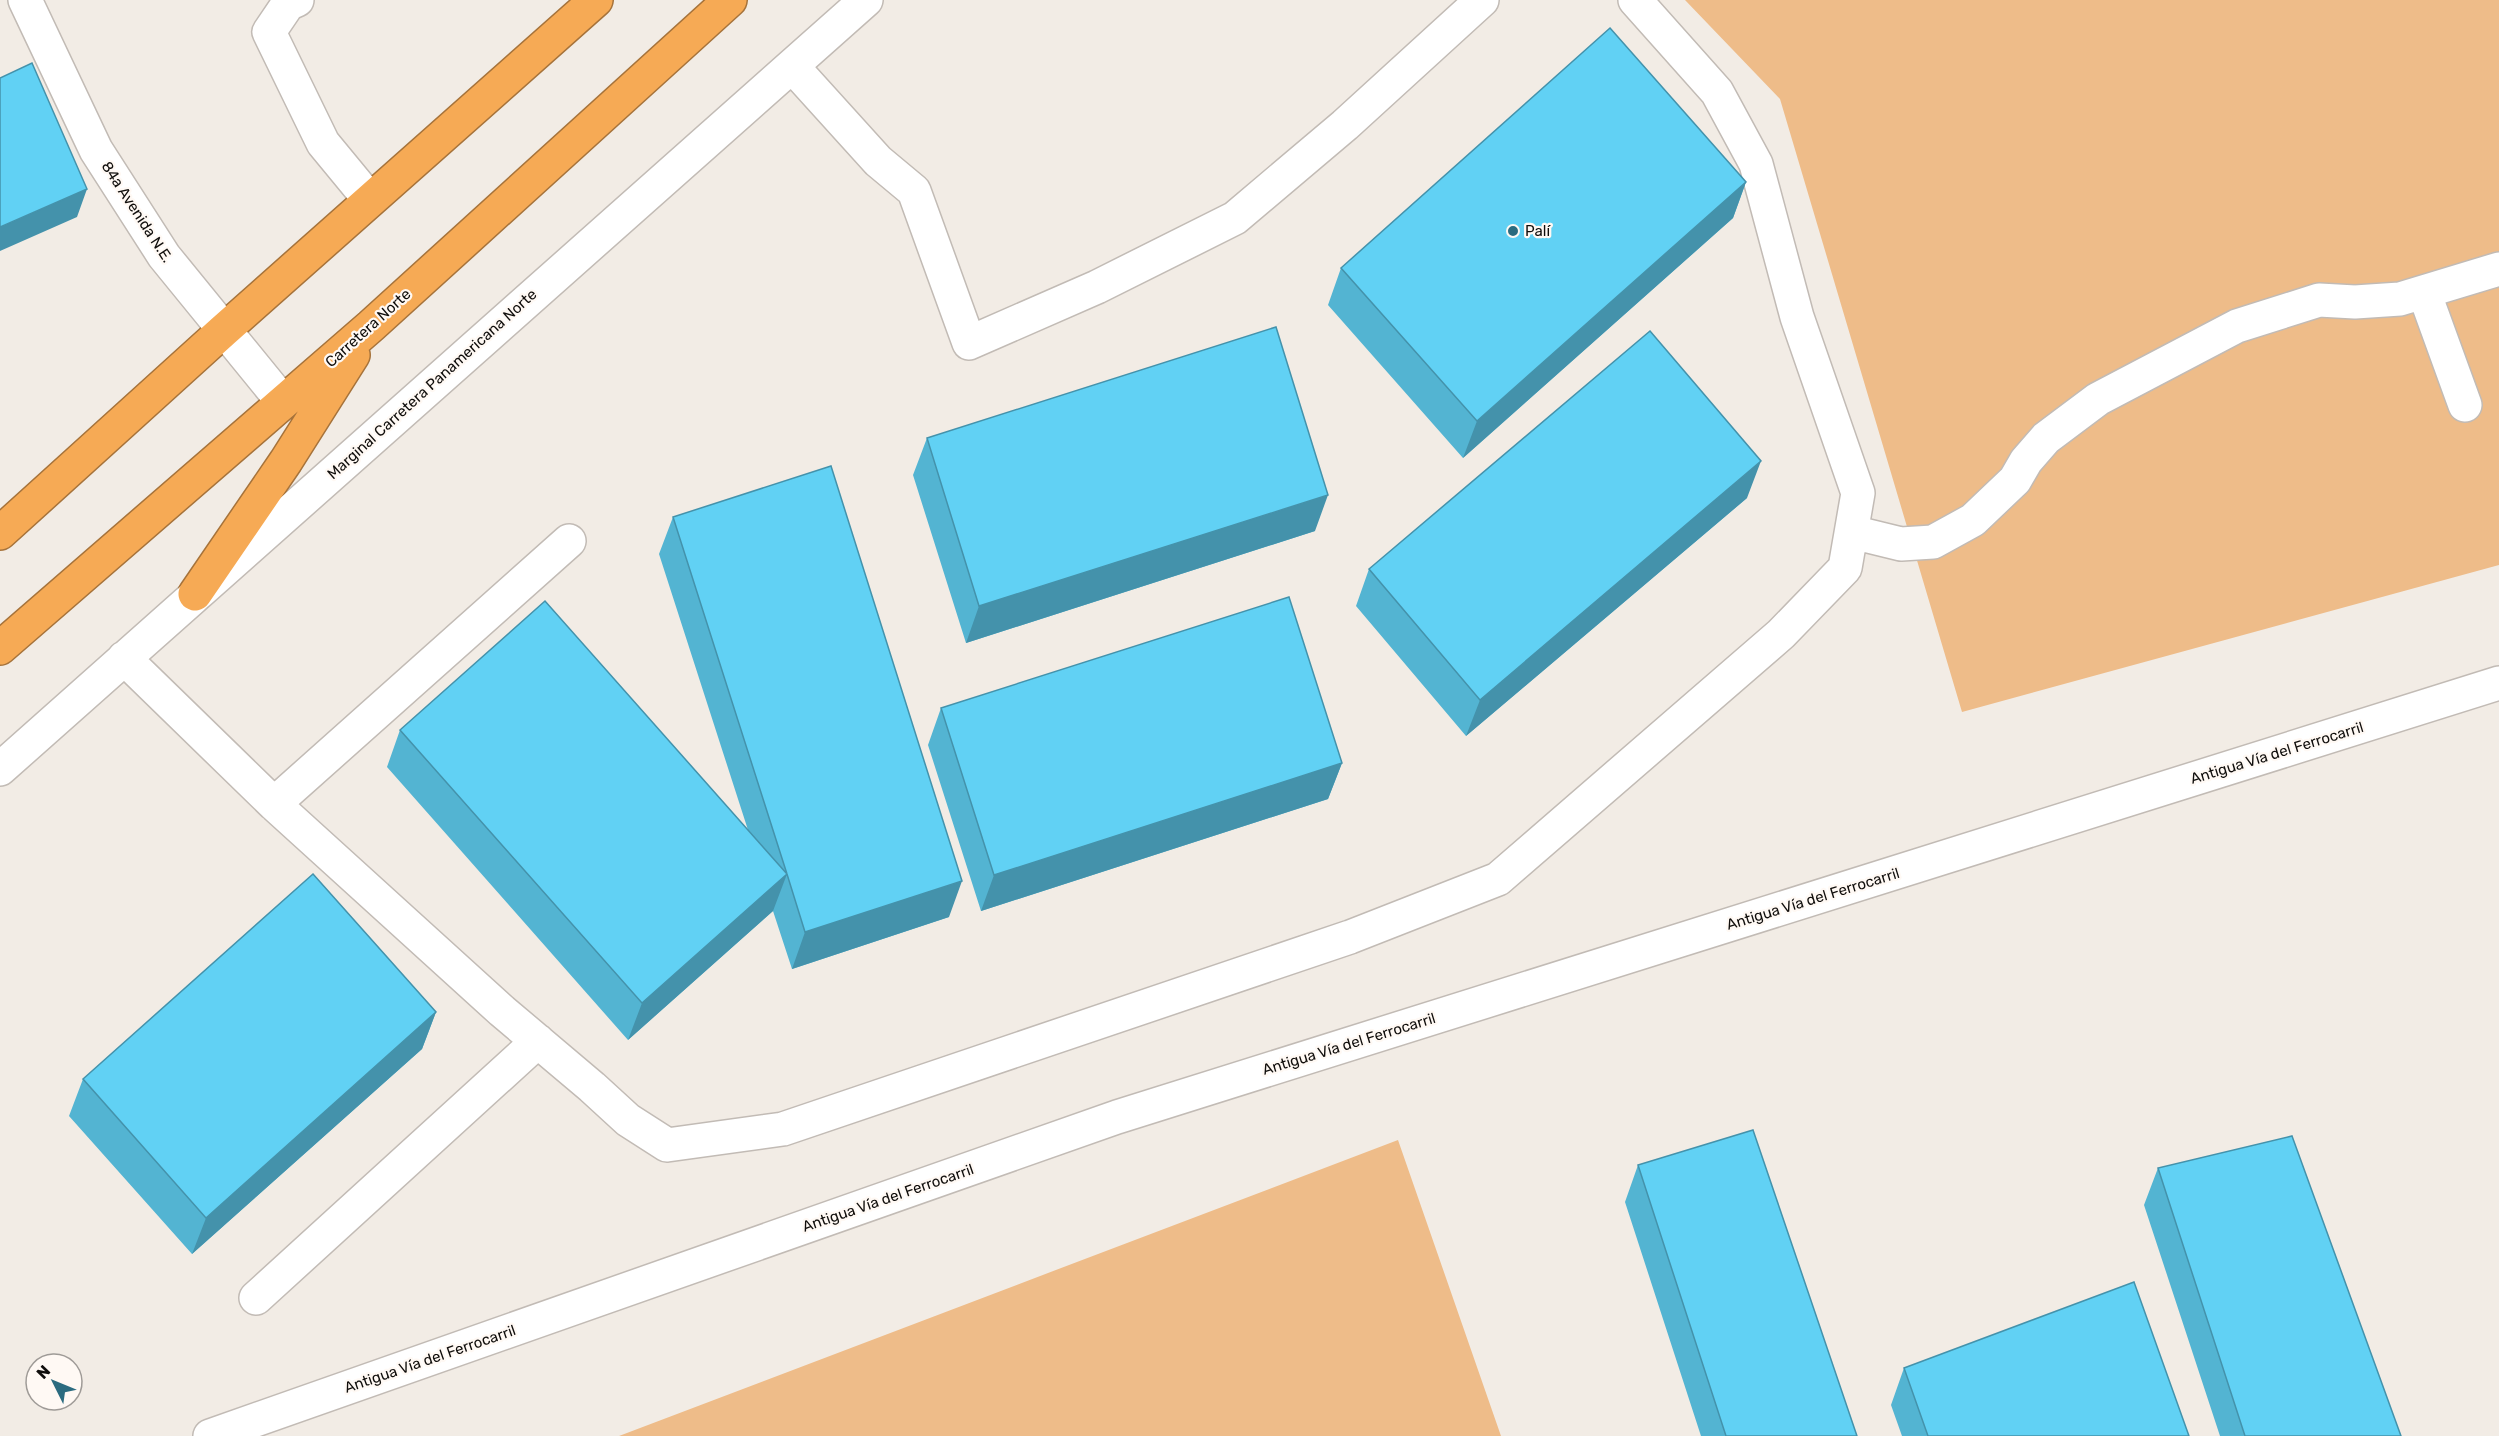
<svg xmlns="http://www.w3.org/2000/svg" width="2499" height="1436" font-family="Rubik,sans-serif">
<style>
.green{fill:#eebc89}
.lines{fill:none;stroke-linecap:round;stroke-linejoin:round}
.minor-casing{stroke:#c2bbb5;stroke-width:36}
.highway-casing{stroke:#a6733b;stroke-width:36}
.minor{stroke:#fff;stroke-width:33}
.highway{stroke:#f6aa55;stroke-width:33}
.wall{fill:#53b4d2}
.shaded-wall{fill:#4492ab}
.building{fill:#61d1f4;stroke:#4492ab;stroke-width:1.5}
.poi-dot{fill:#2b6b7f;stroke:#fff9f4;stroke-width:2}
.labels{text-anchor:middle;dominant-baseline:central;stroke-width:4.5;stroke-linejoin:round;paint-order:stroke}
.street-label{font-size:15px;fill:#100e0c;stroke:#fff9f4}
.poi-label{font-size:15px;fill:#100e0c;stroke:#fff9f4;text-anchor:start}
</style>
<rect width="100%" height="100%" fill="#f2ece5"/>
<path class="green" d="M1685,0H2499V565L1962,712L1780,99Z
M1398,1140L1501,1436H619Z"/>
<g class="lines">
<g class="minor-casing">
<path id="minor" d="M25,0L96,150L164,256L283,402
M297,0L288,4L269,32L323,143L370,200
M792,66L878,161L914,191L969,343L1097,287L1235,218L1345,125L1482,0
M2424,292L2465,405
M1852,532L1901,544L1933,542L1973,520L2015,480L2026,461L2046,438L2098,399L2237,326L2319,300L2355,302L2400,299L2499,269
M124,658L274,804L502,1011L592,1087L628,1120L667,1145L783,1129L1350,937L1498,879L1781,634L1845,568L1858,493L1797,317L1756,164L1717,92L1635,0
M0,769L866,0
M274,804L569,541
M256,1298L538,1041
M210,1436L1117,1117L2499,683"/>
</g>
<g class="highway-casing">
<path id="highway" d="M0,533L223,331L596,0
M195,594L286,461L353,355
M0,648L371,326L730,0"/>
</g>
<use href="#minor" class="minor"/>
<use href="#highway" class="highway"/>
</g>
<path class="wall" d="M1746,182L1733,218L1463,458L1328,305L1341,268Z
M927,438L1315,531L966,643L913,475Z
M1747,498L1466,736L1356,606L1369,569Z
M673,517L949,917L792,969L773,911L628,1040L387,767L400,730L748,830L659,554Z
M941,708L1342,763L1328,799L981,911L928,745Z
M436,1012L422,1049L192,1254L69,1116L83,1079Z
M1638,1165L1857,1436H1701L1625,1202Z
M2158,1168L2401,1436H2220L2144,1205Z
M1904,1368L2189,1436H1902L1891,1405Z"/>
<path class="shaded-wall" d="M1746,182L1733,218L1463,458L1477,421Z
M87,189L77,217L0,251V227Z
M1761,461L1747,498L1466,736L1480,700Z
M1328,495L1315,531L966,643L979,606Z
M1342,763L1328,799L981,911L994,875Z
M787,874L773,911L628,1040L642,1003Z
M962,881L949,917L792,969L805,932Z
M436,1012L422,1049L192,1254L206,1218Z"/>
<path class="building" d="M1610,28L1746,182L1477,421L1341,268Z
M32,63L87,189L0,227V78Z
M1276,327L1328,495L979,606L927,438Z
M1650,331L1761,461L1480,700L1369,569Z
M831,466L962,881L805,932L787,874L642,1003L400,730L545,601L787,874L673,517Z
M1289,597L1342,763L994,875L941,708Z
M313,874L436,1012L206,1218L83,1079Z
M1753,1130L1857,1436H1726L1638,1165Z
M2292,1136L2401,1436H2245L2158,1168Z
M2134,1282L2189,1436H1928L1904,1368Z"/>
<circle class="poi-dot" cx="1513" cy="231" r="6"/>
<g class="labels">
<g class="street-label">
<text transform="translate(137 212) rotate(57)">84a Avenida N.E.</text>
<text transform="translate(368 328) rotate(-42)">Carretera Norte</text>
<text transform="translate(432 384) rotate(-42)">Marginal Carretera Panamericana Norte</text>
<text transform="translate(2277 753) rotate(-17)">Antigua Vía del Ferrocarril</text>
<text transform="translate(1813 899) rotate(-17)">Antigua Vía del Ferrocarril</text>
<text transform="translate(1349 1044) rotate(-17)">Antigua Vía del Ferrocarril</text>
<text transform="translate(888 1198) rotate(-19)">Antigua Vía del Ferrocarril</text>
<text transform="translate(430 1359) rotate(-19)">Antigua Vía del Ferrocarril</text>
</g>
<g class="poi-label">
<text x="1525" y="231">Palí</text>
</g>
</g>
<g transform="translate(54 1382) rotate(313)"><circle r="28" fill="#fff9f4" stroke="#9f9b97" stroke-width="1.5"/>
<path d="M0-4.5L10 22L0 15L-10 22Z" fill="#2b6b7f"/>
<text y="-9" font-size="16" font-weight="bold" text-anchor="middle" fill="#100e0c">N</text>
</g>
</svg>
